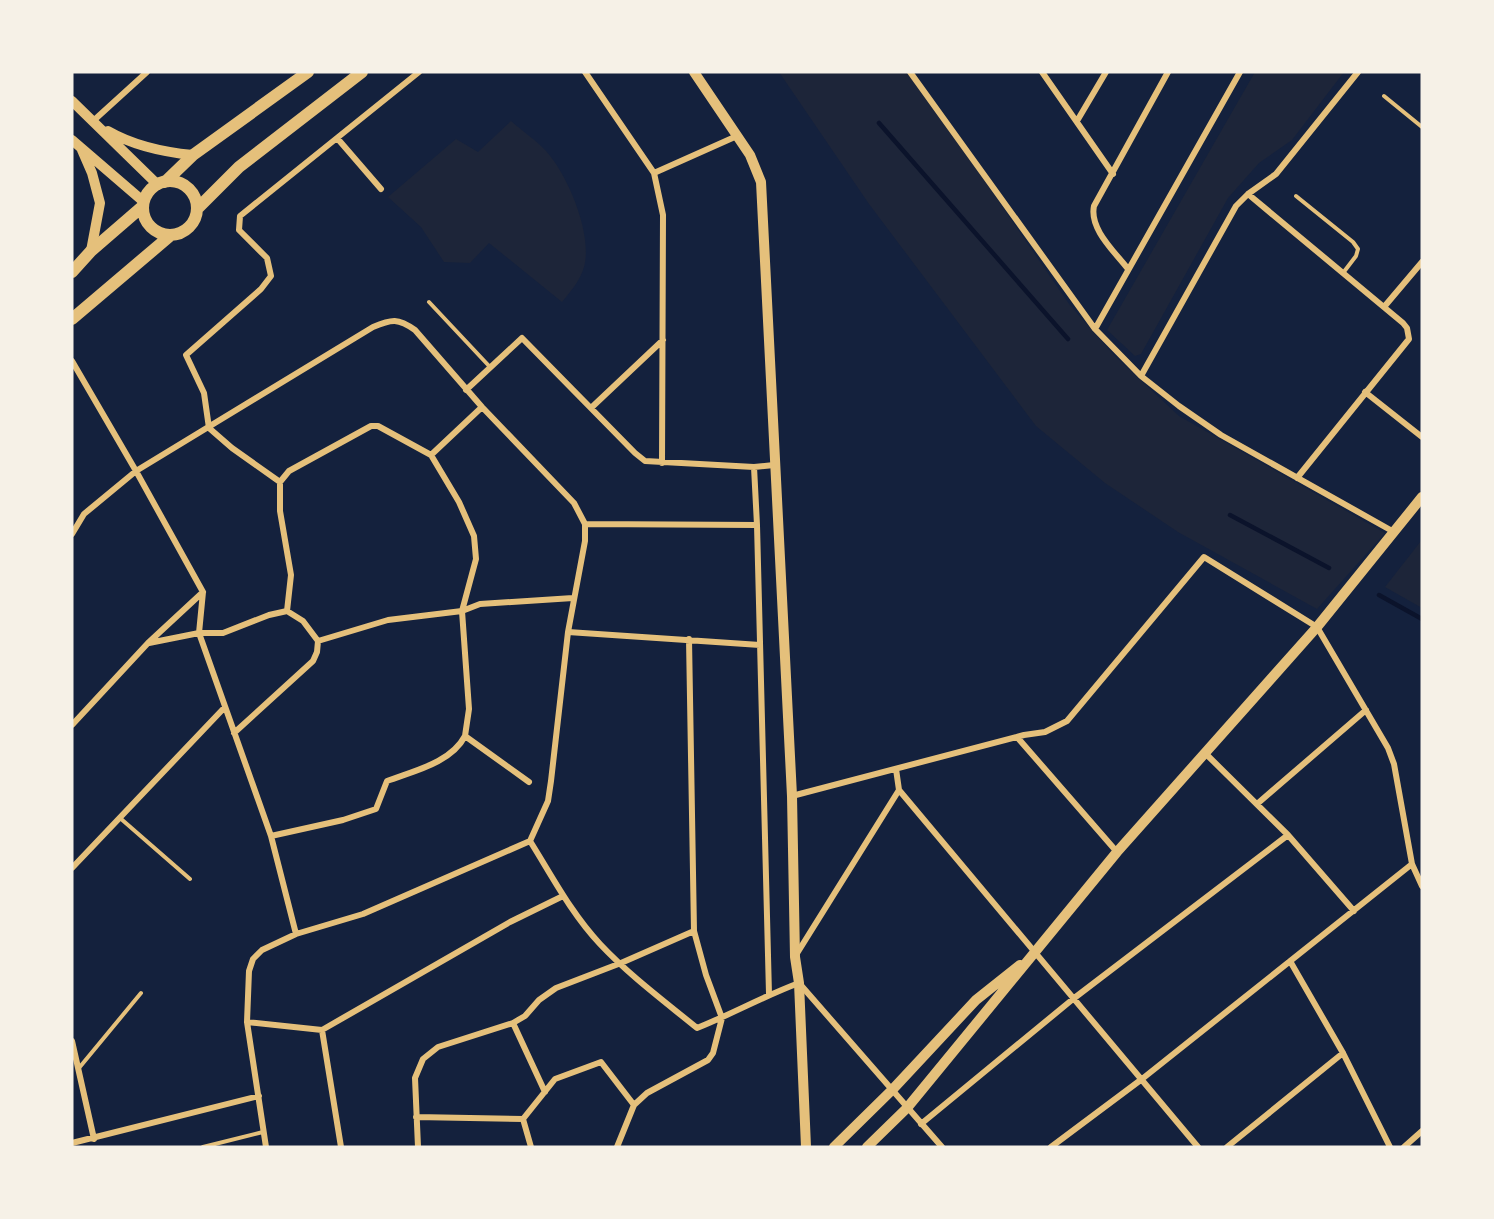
<svg xmlns="http://www.w3.org/2000/svg" width="1494" height="1219" font-family="'Space Grotesk',sans-serif">
<style>
.green{fill:#1d2539}
.lines{fill:none;stroke-linecap:round;stroke-linejoin:round}
.stream{stroke:#0b132b;stroke-width:4.5}
.service{stroke:#e5c07b;stroke-width:4}
.minor{stroke:#e5c07b;stroke-width:6}
.tertiary{stroke:#e5c07b;stroke-width:10}
.primary{stroke:#e5c07b;stroke-width:12}
</style>
<rect width="100%" height="100%" fill="#14213d"/>
<path class="green" d="M779,72H910L1069,304L1114,355L1179,416L1385,533L1317,609L1178,532L1105,483L1036,426L869,204Z
M1255,72H1344L1292,140L1259,163L1228,198L1141,354L1135,356L1107,330Z
M511,121C522,131 536,140 546,151C568,175 593,235 584,267C580,281 571,291 562,302L489,243L470,263L444,262L421,227L388,197L456,139L478,152Z
M1421,541L1422,542V608L1385,587Z"/>
<g class="lines">
<path class="stream" d="M879,123L1068,339
M1230,515L1329,568
M1379,595L1422,619"/>
<path class="service" d="M1384,96L1422,127
M1296,196L1353,242L1358,249L1356,256L1343,273
M429,302L490,367
M120,818L190,879
M79,1068L141,993
M203,1147L263,1132"/>
<path class="minor" d="M419,72L240,216L239,230L267,258L271,276L261,289L186,355L204,393L209,428L232,448L280,482L289,471L371,426H378L431,455L459,502L474,536L476,559L462,611L469,709L465,736L529,782
M585,72L654,173L663,215L662,463
M910,72L1095,329L1141,376L1179,406L1221,435L1394,532
M1042,72L1113,174
M1077,121L1106,72
M92,122L147,72
M337,138L381,189
M654,173L737,136
M1248,194L1403,323L1407,328L1409,339L1297,478
M1128,269C1115,252 1089,229 1094,206L1168,72
M1384,307L1422,262
M1095,329L1240,72
M72,361L136,471L203,592L199,633L271,836L296,934
M1141,376L1236,206L1248,194L1276,174L1358,72
M466,390L522,338L635,453L645,461L754,467L774,465
M1365,392L1422,437
M591,408L663,340
M431,455L482,407
M754,467L757,525L769,994
M585,524L757,525
M72,534L84,514L136,471L373,327C392,319 398,318 415,330L482,407L574,503L585,524V541L568,632L551,781L548,801L530,841L363,914L296,934L262,950L253,959L249,971L247,1022L266,1147
M568,632L760,645
M318,641L388,620L462,611L480,604L573,598
M149,643L199,633H223L269,615L287,611
M72,725L148,643L203,592
M234,733L313,661L317,652L318,641L303,621L287,611L291,575L280,511V482
M1017,737L1117,852
M1206,754L1288,835L1354,911
M896,769L899,790L1198,1147
M792,796L1024,735L1045,732L1067,721L1204,557L1317,627L1388,748L1394,764L1412,864L1422,886
M1257,804L1366,710
M271,836L343,820L376,809L387,781C413,771 451,763 465,736
M530,841C552,876 571,913 600,944C629,975 664,1001 697,1028C732,1014 764,996 799,983L942,1147
M72,868L225,707
M796,955L899,790
M1290,961L1343,1053L1390,1147
M247,1022L322,1030L510,922L563,896
M513,1023L545,1092
M322,1030L341,1147
M72,1041L94,1139
M416,1117L523,1119
M921,1124L1073,999L1288,835
M72,1143L259,1096
M418,1147L415,1078L423,1059L438,1047L513,1023L525,1016L539,1000L556,988L621,963L694,931
M531,1147L523,1119L555,1079L601,1062L634,1105
M617,1147L634,1105L647,1093L708,1060L713,1053L722,1018L706,975L694,931L689,639
M1051,1147L1142,1079L1412,864
M1227,1147L1343,1053
M1404,1147L1422,1131"/>
<path class="tertiary" d="M694,72L750,155L761,182L792,796L795,957L799,983L806,1147
M72,101L158,185
M108,131C134,146 162,152 193,155
M72,140L144,202
M82,150L92,173L100,203L91,251
M834,1147L893,1089L976,1000L1020,965
M867,1147L907,1108L1117,852L1317,627L1422,497"/>
<path class="primary" d="M143 208a27 27 0 1 1 54 0a27 27 0 1 1-54 0Z
M165,182L193,155L308,72
M197,209L239,167L362,72
M72,272L91,251L143,206
M72,319L171,235"/>
</g>
<rect width="1494" height="1219" fill="none" stroke="#f6f1e7" stroke-width="147"/>
</svg>
